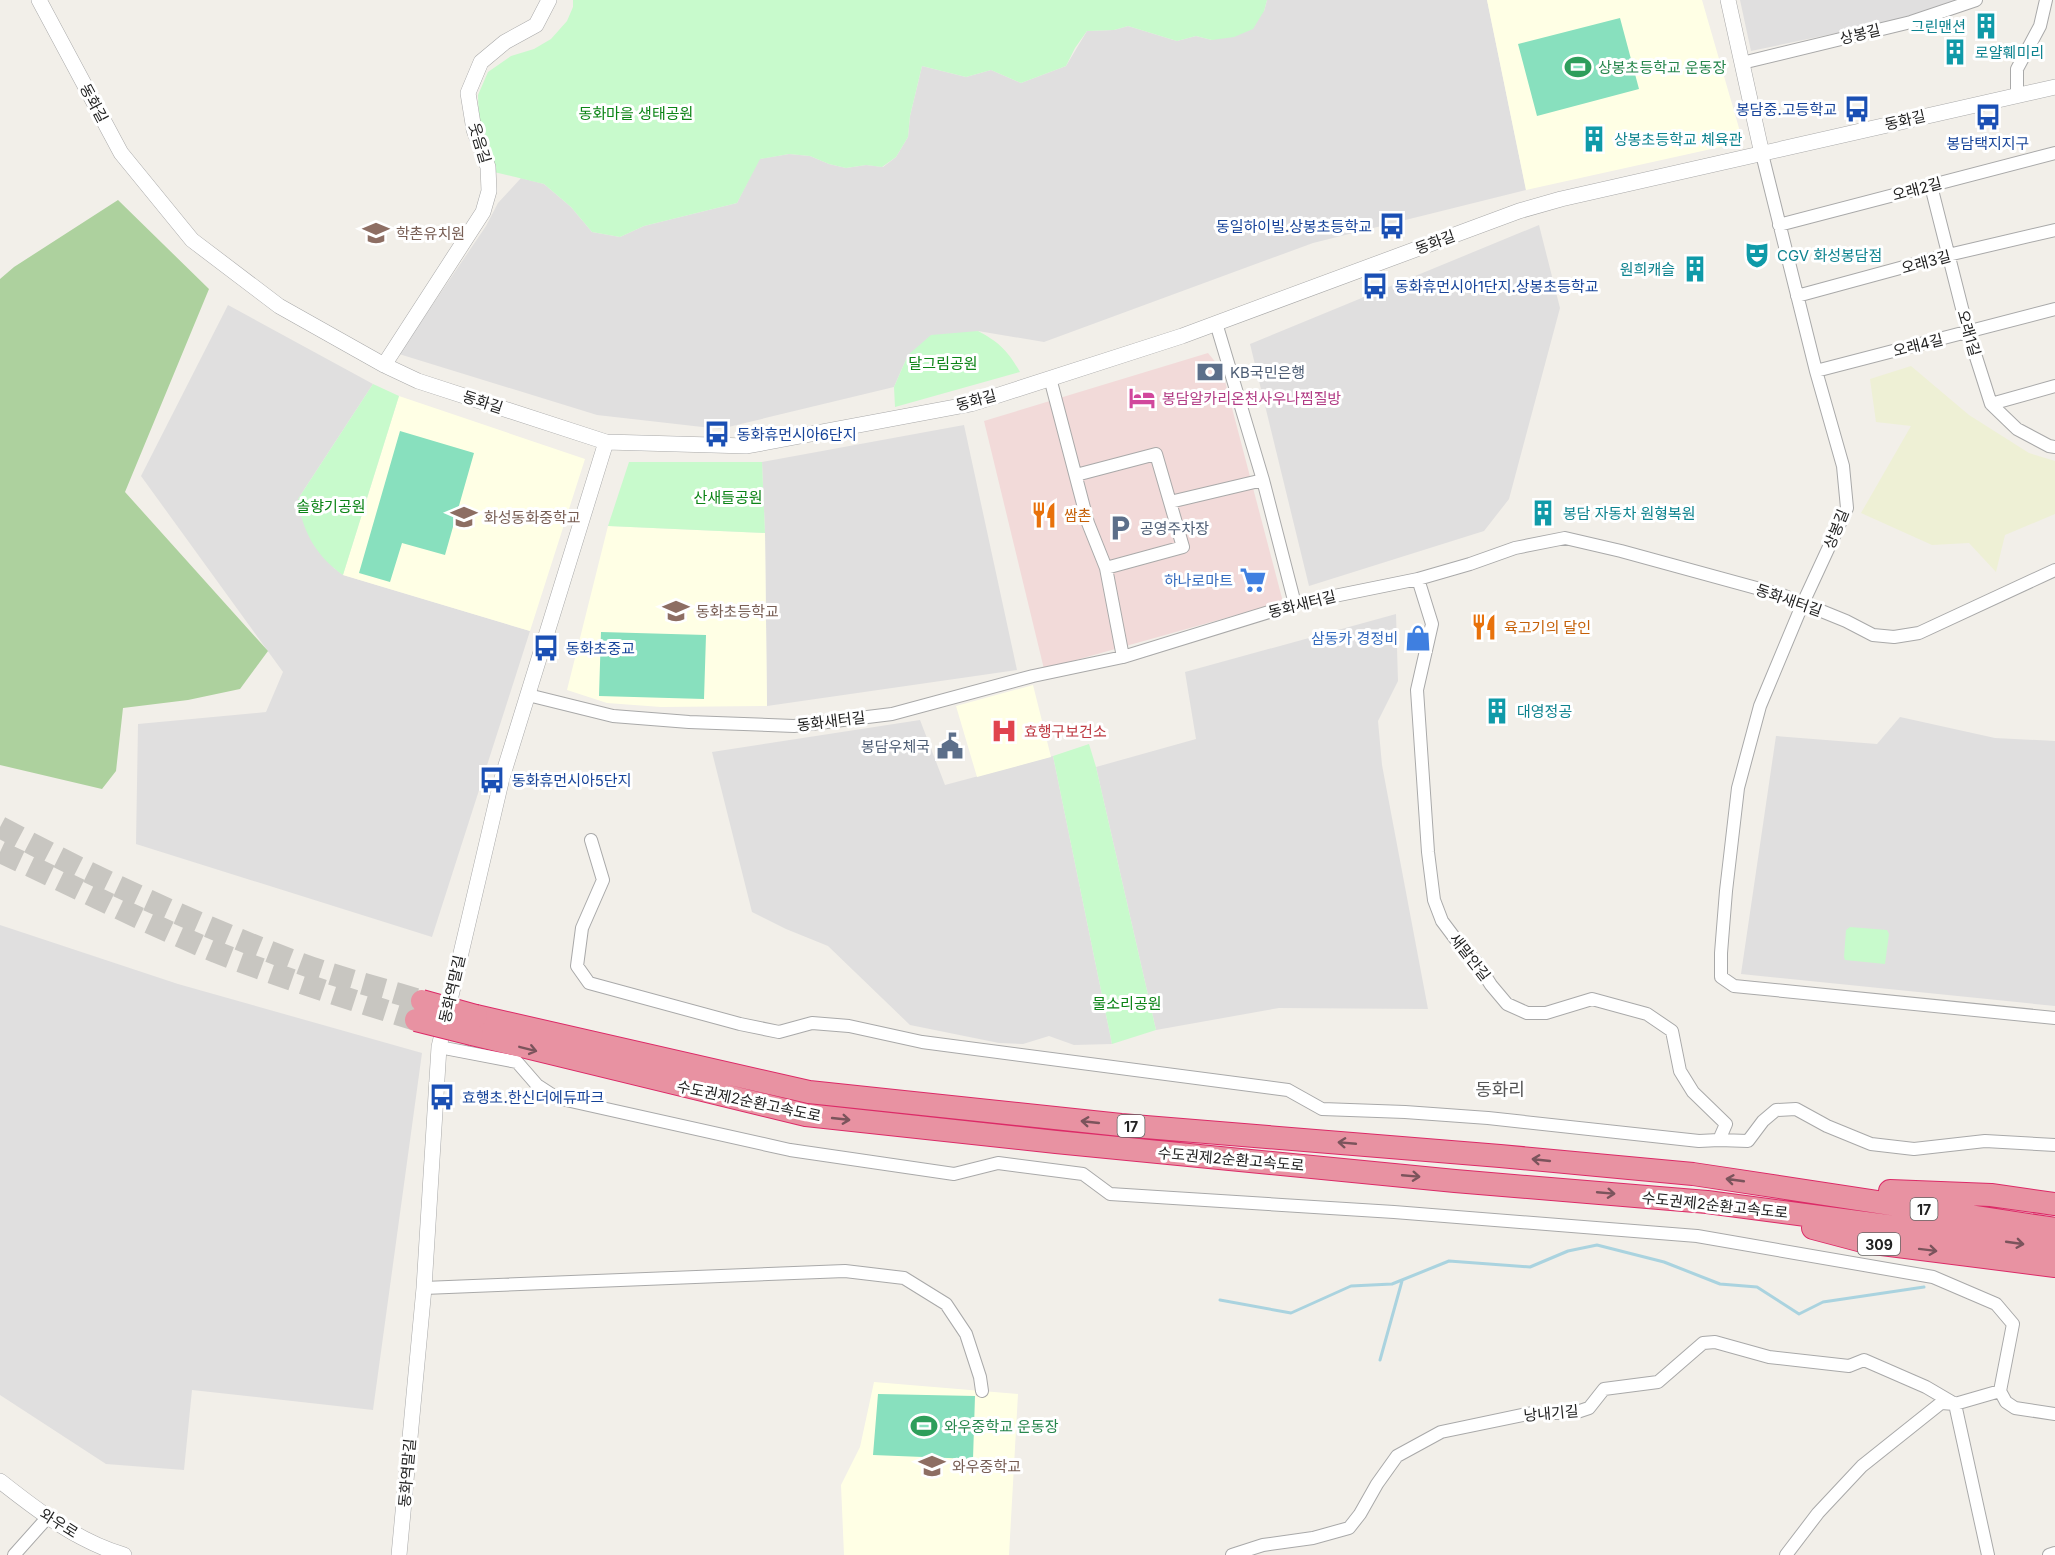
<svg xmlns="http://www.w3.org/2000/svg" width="2055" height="1555" font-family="Inter,'Noto Sans KR',sans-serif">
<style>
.residential{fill:#e0dfdf}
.commercial{fill:#f2dad9}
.education{fill:#ffffe5}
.farmland{fill:#eef0d5}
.forest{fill:#add19e}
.park{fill:#c8facc}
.pitch{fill:#88e0be}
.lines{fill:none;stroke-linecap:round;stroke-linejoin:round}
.stream{stroke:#aad3df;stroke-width:3}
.motorway-tunnel{stroke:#c8c6c1;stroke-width:22;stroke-dasharray:22 11;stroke-linecap:butt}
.minor-casing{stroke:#a9a9a9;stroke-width:14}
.tertiary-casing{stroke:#a9a9a9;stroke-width:16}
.motorway-casing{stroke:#dc2a67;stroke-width:24}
.minor{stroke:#fff;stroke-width:12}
.tertiary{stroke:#fff;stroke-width:15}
.motorway{stroke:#e892a2;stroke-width:22}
.motorway-bridge-casing{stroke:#dc2a67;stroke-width:24;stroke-linecap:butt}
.motorway-bridge{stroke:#e892a2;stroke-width:22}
.oneway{stroke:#7b545c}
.labels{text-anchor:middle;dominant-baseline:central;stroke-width:6;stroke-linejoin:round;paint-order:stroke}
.shield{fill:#fff;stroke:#646464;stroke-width:1.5}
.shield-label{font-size:14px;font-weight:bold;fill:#222}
.culture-label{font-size:15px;fill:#0d838f;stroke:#fff;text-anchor:start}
.street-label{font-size:15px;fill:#222;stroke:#fff}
.leisure-label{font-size:15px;fill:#27864d;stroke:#fff;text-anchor:start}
.transit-label{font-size:15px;fill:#164399;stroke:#fff;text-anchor:start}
.park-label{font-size:15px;fill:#0c8416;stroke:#fff}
.education-label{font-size:15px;fill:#785e54;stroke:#fff;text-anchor:start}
.service-label{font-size:15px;fill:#4e5e75;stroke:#fff;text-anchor:start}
.hotel-label{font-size:15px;fill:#b23c85;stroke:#fff;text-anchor:start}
.food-label{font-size:15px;fill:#c56008;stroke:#fff;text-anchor:start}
.shop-label{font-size:15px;fill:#366cbe;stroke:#fff;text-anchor:end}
.health-label{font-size:15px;fill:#be3a42;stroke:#fff;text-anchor:start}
.quarter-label{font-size:18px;fill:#555;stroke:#fff}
</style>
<rect width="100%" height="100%" fill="#f2efe9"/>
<path class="residential" d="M1267,0H1487L1526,190L1313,243L1044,342L978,331L908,355L894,387L720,429L597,415L399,354L486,226L498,203L521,178L544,184L571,207L592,232L620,237L644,226L737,203L759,159L789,154L810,156L829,164L846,168L866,165L883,167L896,157L908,137L910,116L922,66L966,77L991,70L1021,83L1066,66L1087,31L1114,30L1128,26L1177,41L1196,36L1212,40L1264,11Z
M1740,0H1965L1904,19L1751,51Z
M1539,225L1560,308L1509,499L1484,531L1309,586L1250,344Z
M228,305L373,384L298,499L334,568L343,575L530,631L432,937L136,844L138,724L266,712L283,672L141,476Z
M964,425L1017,670L767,706L765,533L762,462Z
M1396,614L1398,681L1378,721L1382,765L1428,1009L1279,1008L1156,1030L1096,767L1196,739L1185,672Z
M1900,717L1995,738L2055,741V1006L1741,974L1776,736L1877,744Z
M920,720L945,785L1053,756L1112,1044L1074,1045L1049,1036L1023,1044L999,1043L910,1025L828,946L786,929L752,912L712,752Z
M0,925L178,984L422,1053L373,1410L192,1390L184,1470L106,1464L0,1395Z"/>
<path class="commercial" d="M1208,353L1222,370L1283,602L1044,669L984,421Z"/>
<path class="education" d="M1487,0H1702L1743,142L1526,190Z
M399,396L585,459L530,631L343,575Z
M608,526L765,533L767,706L661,707L607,703L567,690Z
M1033,685L1051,757L977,777L956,706Z
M874,1382L1018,1394L1009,1555H844L841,1485L860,1447Z"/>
<path class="farmland" d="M1911,366L1969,415L2029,453L2055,461V514L2005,535L1996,572L1969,543L1932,545L1861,513L1911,426L1876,422L1870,379Z"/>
<path class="forest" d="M118,200L209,289L125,492L268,651L240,689L188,700L123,708L116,771L102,789L0,765V279L14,267Z"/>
<path class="park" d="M573,0H1267L1264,11L1253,29L1234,37L1212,40L1196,36L1177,41L1128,26L1114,30L1087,31L1075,48L1066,66L1021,83L991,70L966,77L922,66L910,116L908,137L896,157L882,167L866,165L846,168L829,164L810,156L789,154L760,159L737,203L644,226L620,237L592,232L571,207L544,184L494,172L479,121L478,95L488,72L511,56L534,49L551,39L567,21L573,7Z
M978,331C999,342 1008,351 1020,372L895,407L894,387L908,355L931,335Z
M373,384L399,396L343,575C316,556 302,531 298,499Z
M629,462H762L765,533L608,526Z
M1089,744L1096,767L1156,1030L1112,1044L1053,756Z
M1850,927L1887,930L1889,934L1885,964L1845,960L1844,957L1846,930Z"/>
<path class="pitch" d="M1620,18L1639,89L1537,116L1518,44Z
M400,431L474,453L445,555L402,543L390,582L359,573Z
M601,632L706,635L704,699L599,696Z
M878,1394L975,1396L973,1459L873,1455Z"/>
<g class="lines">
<path class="stream" d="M1220,1300L1291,1313L1351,1286L1392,1284L1449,1261L1530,1267L1568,1251L1597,1245L1664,1262L1720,1284L1757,1287L1799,1314L1823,1302L1924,1287
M1380,1360L1402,1281"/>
<path class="motorway-tunnel" d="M0,827C97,879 196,924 299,963C339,978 381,988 422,1001
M0,852C72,885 143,922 216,952C282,978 349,999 416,1020"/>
<g class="minor-casing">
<path id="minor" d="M1742,63L1911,22L1976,0
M2017,94V69L2040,26L2046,0
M1762,154L1816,371L1843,466L1847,508L1803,603L1760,706L1738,788L1726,891L1721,953V977L1734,986L2055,1018
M1931,186L1968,332L1991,404L2017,429L2049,446L2055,447
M1779,225L2055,153
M1797,296L1948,255L2055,230
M1216,323L1263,480L1295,604
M1816,371L2055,309
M1050,378L1088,523L1106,568L1123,657
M1991,404L2055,386
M1076,475L1156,454L1183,547L1106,568
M1170,502L1263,480
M1418,579L1432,624L1417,690L1428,852L1434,900L1442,921L1457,941L1477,963L1491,985L1507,1004L1527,1013H1546L1592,999L1647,1014L1672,1031L1680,1071L1693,1092L1726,1124L1719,1140L1748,1141L1763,1121L1776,1110L1796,1109L1827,1126L1871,1144L1914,1149L1985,1141L2055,1145
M528,695L613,716L689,722L794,726L892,714L1033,676L1123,657L1295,604L1418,579L1470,564L1515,548L1565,538L1621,551L1782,595L1846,621L1873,635L1894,637L1919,633L2055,570
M591,840L603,880L582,928L577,966L589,983L740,1024L779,1032L812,1023L849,1026L922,1042L1288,1090L1322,1109L1405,1112L1488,1118L1699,1141L1719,1140
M439,1047L517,1062L537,1085L557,1098L790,1150L954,1174L998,1163L1083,1174L1110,1194L1394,1212L1697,1236L1933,1277L1996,1304L2013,1324L2000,1391L2006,1402L2015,1408L2055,1414
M424,1288L845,1271L904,1278L946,1304L966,1334L980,1377L982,1391
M14,1555L47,1518
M1232,1555L1263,1545L1313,1538L1349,1528L1360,1514L1377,1484L1397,1456L1441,1432L1532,1413H1574L1589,1408L1604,1389L1658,1382L1703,1343L1715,1342L1769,1357L1849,1366L1864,1360L1926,1387L1955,1404L1988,1555
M1786,1555L1818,1513L1862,1466L1941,1403L1955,1404L2000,1391
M2049,1555L2055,1553"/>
</g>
<g class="tertiary-casing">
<path id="tertiary" d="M39,0L121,153L192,240L279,306L384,365L418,381L606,442L747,446L971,404L1182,336L1519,211L1561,199L2055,87
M1728,0L1762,154
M384,365L483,212L489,191L488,167L474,130L468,93L481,62L505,42L536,25L549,0
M0,1481C38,1511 77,1541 124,1555
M399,1555L424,1288L439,1047L502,778L606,442"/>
</g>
<g class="motorway-casing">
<path id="motorway" d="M476,1016L809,1092L1121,1125L1500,1156L1693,1174L2055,1229
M472,1034L806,1115L1056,1142L1455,1181L1707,1202L2055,1248
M1890,1191L1991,1195L2055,1204
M1813,1228L1866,1242L2055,1266"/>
</g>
<use href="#minor" class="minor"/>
<use href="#tertiary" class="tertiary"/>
<use href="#motorway" class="motorway"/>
<g class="motorway-bridge-casing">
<path id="motorway-bridge" d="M422,1001L476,1016
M416,1020L472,1034"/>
</g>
<use href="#motorway-bridge" class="motorway-bridge"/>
</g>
<defs><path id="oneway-shaft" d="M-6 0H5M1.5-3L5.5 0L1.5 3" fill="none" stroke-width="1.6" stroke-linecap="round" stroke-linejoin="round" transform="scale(1.5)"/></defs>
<g class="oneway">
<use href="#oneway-shaft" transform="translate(528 1049) rotate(14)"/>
<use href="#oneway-shaft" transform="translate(841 1119) rotate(6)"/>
<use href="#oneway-shaft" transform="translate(1090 1122) rotate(-174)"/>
<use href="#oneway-shaft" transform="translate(1347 1143) rotate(-175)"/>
<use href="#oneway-shaft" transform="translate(1541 1160) rotate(-174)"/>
<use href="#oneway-shaft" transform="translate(1411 1176) rotate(5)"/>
<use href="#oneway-shaft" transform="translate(1735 1180) rotate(-172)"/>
<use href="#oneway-shaft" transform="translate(1606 1193) rotate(5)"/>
<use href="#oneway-shaft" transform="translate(2015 1243) rotate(8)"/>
<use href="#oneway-shaft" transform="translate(1928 1250) rotate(7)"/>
</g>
<defs>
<g id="building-bare" transform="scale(2.07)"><path d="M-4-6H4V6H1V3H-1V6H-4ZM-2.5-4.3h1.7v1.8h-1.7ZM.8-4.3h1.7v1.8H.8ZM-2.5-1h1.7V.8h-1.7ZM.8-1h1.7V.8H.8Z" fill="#0f9aa8" stroke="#fff" stroke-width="2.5" paint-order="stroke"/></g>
<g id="stadium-bare" transform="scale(2.07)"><path d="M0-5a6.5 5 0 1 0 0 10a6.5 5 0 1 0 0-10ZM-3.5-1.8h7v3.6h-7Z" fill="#2e9e5b" stroke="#fff" stroke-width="2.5" paint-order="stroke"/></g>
<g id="bus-bare" transform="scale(2.07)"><path d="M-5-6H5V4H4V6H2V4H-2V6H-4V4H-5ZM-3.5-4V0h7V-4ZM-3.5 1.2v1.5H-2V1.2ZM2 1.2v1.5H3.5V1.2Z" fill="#1a4fb4" stroke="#fff" stroke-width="2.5" paint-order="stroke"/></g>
<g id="school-bare" transform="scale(2.07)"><path d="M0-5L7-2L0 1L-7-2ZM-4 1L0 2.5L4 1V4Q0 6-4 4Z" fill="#8d6e63" stroke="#fff" stroke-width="2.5" paint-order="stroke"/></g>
<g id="theatre-bare" transform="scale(2.07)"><path d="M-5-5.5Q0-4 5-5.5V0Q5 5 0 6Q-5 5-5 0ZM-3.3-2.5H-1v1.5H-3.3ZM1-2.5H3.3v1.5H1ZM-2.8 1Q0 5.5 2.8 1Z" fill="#0f9aa8" stroke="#fff" stroke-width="2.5" paint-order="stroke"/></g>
<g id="bank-bare" transform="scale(2.07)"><path d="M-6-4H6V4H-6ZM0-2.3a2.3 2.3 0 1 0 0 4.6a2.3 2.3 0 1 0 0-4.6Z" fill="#5c6f8a" stroke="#fff" stroke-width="2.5" paint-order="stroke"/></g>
<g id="hotel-bare" transform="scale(2.07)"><path d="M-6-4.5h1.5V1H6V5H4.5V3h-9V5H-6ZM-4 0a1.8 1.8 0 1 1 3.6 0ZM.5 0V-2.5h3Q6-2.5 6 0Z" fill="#d1479c" stroke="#fff" stroke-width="2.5" paint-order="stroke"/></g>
<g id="restaurant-bare" transform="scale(2.07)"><path d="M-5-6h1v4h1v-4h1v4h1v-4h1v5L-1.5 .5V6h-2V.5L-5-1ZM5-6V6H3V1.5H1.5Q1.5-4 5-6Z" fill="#e8710a" stroke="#fff" stroke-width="2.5" paint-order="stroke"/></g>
<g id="parking-bare" transform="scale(2.07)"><path d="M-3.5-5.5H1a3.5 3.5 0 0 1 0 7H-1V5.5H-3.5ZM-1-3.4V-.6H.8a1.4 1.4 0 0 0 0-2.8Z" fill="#5c6f8a" stroke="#fff" stroke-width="2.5" paint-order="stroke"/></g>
<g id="supermarket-bare" transform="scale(2.07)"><path d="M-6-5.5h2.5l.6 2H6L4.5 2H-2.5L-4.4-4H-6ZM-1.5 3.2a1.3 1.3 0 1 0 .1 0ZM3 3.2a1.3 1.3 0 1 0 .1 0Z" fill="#3f7fe0" stroke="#fff" stroke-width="2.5" paint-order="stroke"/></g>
<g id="shop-bare" transform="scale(2.07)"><path d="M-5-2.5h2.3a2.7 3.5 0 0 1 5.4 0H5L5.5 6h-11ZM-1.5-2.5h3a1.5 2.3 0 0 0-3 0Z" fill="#3f7fe0" stroke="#fff" stroke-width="2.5" paint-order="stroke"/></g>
<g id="hospital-bare" transform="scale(2.07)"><path d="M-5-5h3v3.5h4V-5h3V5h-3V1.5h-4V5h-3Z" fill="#e0444e" stroke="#fff" stroke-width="2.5" paint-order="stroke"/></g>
<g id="civic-bare" transform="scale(2.07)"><path d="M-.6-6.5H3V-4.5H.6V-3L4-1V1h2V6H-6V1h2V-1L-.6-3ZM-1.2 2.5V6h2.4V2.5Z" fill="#5c6f8a" stroke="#fff" stroke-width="2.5" paint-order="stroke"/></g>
</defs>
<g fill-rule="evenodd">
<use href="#building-bare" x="1986" y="26"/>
<use href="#building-bare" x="1955" y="52"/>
<use href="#stadium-bare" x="1578" y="67"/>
<use href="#bus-bare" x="1857" y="109"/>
<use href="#bus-bare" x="1988" y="117"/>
<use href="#building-bare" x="1594" y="139"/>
<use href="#bus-bare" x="1392" y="226"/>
<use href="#school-bare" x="376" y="233"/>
<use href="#theatre-bare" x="1757" y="255"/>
<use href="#building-bare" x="1695" y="269"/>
<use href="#bus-bare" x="1375" y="286"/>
<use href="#bank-bare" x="1210" y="372"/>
<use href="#hotel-bare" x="1142" y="398"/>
<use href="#bus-bare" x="717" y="434"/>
<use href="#building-bare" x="1543" y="513"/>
<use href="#restaurant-bare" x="1044" y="515"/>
<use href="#school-bare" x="464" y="517"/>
<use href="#parking-bare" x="1120" y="528"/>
<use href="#supermarket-bare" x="1253" y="580"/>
<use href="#school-bare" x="676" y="611"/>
<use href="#restaurant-bare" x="1484" y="627"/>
<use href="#shop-bare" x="1418" y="638"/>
<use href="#bus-bare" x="546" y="648"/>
<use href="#building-bare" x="1497" y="711"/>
<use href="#hospital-bare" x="1004" y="731"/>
<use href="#civic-bare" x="950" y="746"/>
<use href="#bus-bare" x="492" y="780"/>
<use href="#bus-bare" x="442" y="1097"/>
<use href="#stadium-bare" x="924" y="1426"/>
<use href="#school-bare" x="932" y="1466"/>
</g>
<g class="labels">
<g class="shield">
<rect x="1117.5" y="1115" width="27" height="22" rx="4.5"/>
<rect x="1910.5" y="1198" width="27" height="22" rx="4.5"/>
<rect x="1858" y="1233" width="42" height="22" rx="4.5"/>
</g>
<g class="shield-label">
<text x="1131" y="1126">17</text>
<text x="1924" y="1209">17</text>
<text x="1879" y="1244">309</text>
</g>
<g class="culture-label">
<text x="1966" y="26" text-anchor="end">그린맨션</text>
<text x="1975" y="52">로얄훼미리</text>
<text x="1614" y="139">상봉초등학교 체육관</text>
<text x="1777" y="255">CGV 화성봉담점</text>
<text x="1675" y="269" text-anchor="end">원희캐슬</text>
<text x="1563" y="513">봉담 자동차 원형복원</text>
<text x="1517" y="711">대영정공</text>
</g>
<g class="street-label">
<text transform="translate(1860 34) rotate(-14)">상봉길</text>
<text transform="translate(94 103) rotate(62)">동화길</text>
<text transform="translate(1905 120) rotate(-13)">동화길</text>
<text transform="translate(480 143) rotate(73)">웃음길</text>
<text transform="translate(1917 189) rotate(-15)">오래2길</text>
<text transform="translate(1435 242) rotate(-20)">동화길</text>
<text transform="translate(1926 262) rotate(-15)">오래3길</text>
<text transform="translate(1969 333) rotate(74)">오래1길</text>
<text transform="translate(1918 345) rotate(-14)">오래4길</text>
<text transform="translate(976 400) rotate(-15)">동화길</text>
<text transform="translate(483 402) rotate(18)">동화길</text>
<text transform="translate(1836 529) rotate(-68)">상봉길</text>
<text transform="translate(1789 600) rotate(19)">동화새터길</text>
<text transform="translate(1302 604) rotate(-14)">동화새터길</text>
<text transform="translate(831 721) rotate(-7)">동화새터길</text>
<text transform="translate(1470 957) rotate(52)">새말안길</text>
<text transform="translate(452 989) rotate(-77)">동화역말길</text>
<text transform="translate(749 1101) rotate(12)">수도권제2순환고속도로</text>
<text transform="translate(1231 1159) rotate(5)">수도권제2순환고속도로</text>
<text transform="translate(1715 1205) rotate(6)">수도권제2순환고속도로</text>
<text transform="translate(1551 1413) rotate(-5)">낭내기길</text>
<text transform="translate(407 1473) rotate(-85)">동화역말길</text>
<text transform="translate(59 1523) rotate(32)">와우로</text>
</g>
<g class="leisure-label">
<text x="1598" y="67">상봉초등학교 운동장</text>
<text x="944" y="1426">와우중학교 운동장</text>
</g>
<g class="transit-label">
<text x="1837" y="109" text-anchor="end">봉담중.고등학교</text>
<text x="1988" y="143" text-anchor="middle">봉담택지지구</text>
<text x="1372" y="226" text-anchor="end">동일하이빌.상봉초등학교</text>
<text x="1395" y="286">동화휴먼시아1단지.상봉초등학교</text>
<text x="737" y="434">동화휴먼시아6단지</text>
<text x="566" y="648">동화초중교</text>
<text x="512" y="780">동화휴먼시아5단지</text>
<text x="462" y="1097">효행초.한신더에듀파크</text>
</g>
<g class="park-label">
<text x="636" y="113">동화마을 생태공원</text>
<text x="943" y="363">달그림공원</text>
<text x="728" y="497">산새들공원</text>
<text x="331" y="506">솔향기공원</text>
<text x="1127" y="1003">물소리공원</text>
</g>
<g class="education-label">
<text x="396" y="233">학촌유치원</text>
<text x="484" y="517">화성동화중학교</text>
<text x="696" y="611">동화초등학교</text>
<text x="952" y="1466">와우중학교</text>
</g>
<g class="service-label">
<text x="1230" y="372">KB국민은행</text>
<text x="1140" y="528">공영주차장</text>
<text x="930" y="746" text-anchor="end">봉담우체국</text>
</g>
<g class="hotel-label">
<text x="1162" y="398">봉담알카리온천사우나찜질방</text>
</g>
<g class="food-label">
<text x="1064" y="515">쌈촌</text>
<text x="1504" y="627">육고기의 달인</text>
</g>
<g class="shop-label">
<text x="1233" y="580">하나로마트</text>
<text x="1398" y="638">삼동카 경정비</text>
</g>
<g class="health-label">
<text x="1024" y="731">효행구보건소</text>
</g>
<g class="quarter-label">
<text x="1500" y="1089">동화리</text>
</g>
</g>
</svg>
